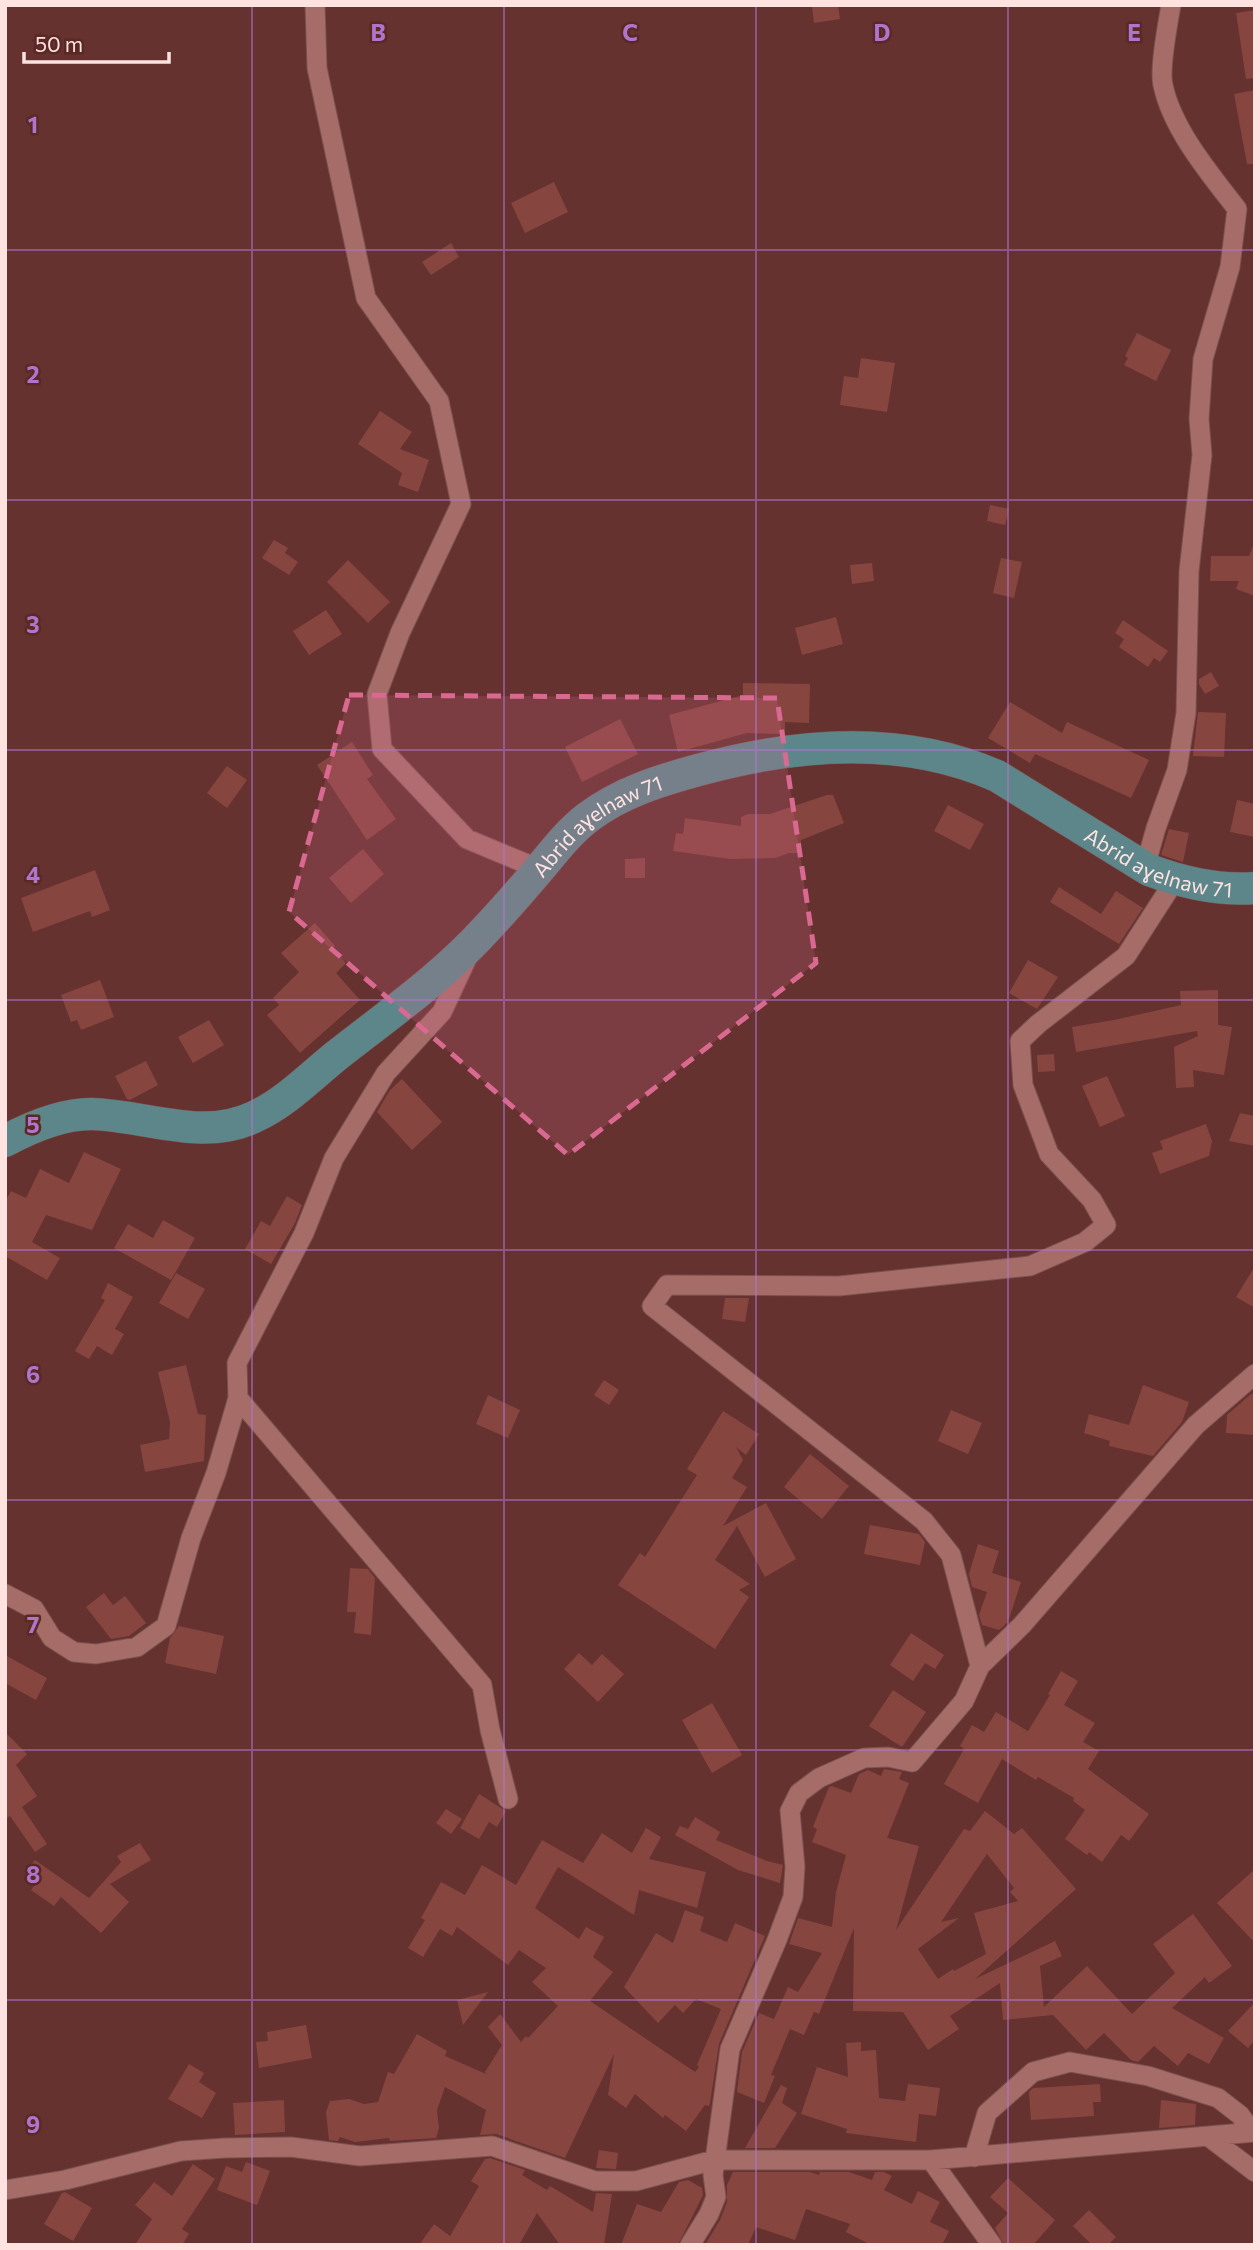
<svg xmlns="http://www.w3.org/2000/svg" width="1260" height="2250" font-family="Commissioner,sans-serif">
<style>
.building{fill:#874540;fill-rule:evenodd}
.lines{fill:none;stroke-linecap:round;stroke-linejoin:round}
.minor-casing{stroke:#7b514f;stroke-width:21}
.primary-casing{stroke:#7b514f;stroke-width:33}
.minor{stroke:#a66d68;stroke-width:19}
.primary{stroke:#5d868a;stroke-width:32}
.marked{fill:#da6991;fill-opacity:0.2;stroke:#da6991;stroke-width:5;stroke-dasharray:14 9;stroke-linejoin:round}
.grid{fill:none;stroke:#af75cd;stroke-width:2;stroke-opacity:0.55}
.labels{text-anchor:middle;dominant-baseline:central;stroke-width:5;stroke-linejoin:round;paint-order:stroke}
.street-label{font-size:21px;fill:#fee3e1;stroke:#5a2825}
.grid-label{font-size:23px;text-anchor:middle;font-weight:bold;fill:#af75cd;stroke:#5a2825;stroke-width:5;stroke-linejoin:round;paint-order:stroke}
</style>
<rect width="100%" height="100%" fill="#65322f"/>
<path class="building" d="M825,5H838L840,19L814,23L812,7Z
M1255,10V78L1246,79L1236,13Z
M1255,90V164H1247L1234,94Z
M554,182L568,212L525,233L511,203Z
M451,243L459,257L431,275L422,262Z
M1137,333L1171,350L1156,381L1124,365L1128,358L1125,356Z
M861,358L895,363L887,412L840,405L844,376L858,378Z
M380,411L412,432L400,449L429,460L418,492L398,485L402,473L358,444Z
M990,505L1009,509L1005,525L987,521Z
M274,540L288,548L285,553L298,562L289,575L262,558Z
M1254,544L1255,596L1236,589L1239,581H1210L1211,556H1249Z
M1001,558L1022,562L1014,598L993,593Z
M348,560L390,602L368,623L327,582Z
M872,563L874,581L852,584L850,565Z
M326,610L342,634L309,655L293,631Z
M836,617L843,644L802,655L795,628Z
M1123,620L1168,651L1160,662L1154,658L1148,667L1119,647L1124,639L1115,633Z
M1211,672L1219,686L1205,694L1199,684V679Z
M743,683L810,684L809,723L785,722V734L747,733L678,752L669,715L743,695Z
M1010,702L1062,733L1067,722L1149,760L1131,798L1035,754L1030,763L988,738Z
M1198,712L1226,713L1224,757L1193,756Z
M620,719L638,754L582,782L565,747Z
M352,742L373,775L367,779L396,819L367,840L317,765Z
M227,766L247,780L227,808L207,793Z
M827,795H833L844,823L801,840V853H789L775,858L730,859L673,851L676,833L683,834L685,818L741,826V817L748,814H770Z
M1237,800L1255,804V837L1230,832Z
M948,805L984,824L970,850L934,831Z
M1169,829L1189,833L1183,862L1161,855Z
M363,849L384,874L351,903L329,878Z
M645,858V878H625V859Z
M95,870L110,910L92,917L90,911L33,932L21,898Z
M1059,887L1101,914L1116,891L1143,908L1119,944L1050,902Z
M315,923L335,946L333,948L346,963L336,973L360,1000L300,1053L267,1015L279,1005L273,998L299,972L281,953Z
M1028,960L1058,977L1037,1009L1009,993Z
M100,980L114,1017L81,1030L77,1020L71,1022L61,995Z
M1218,990V1025L1232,1027L1224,1075L1193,1070L1194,1087L1176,1088L1174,1047L1198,1036L1197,1031L1076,1052L1072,1027L1114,1020L1181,1005L1180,991Z
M209,1020L224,1045L193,1063L178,1037Z
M1054,1054L1055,1071L1038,1072L1037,1055Z
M146,1061L158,1085L130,1100L127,1099L115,1076Z
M1107,1076L1125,1116L1100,1127L1082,1086Z
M402,1079L442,1122L412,1150L377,1112L390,1090Z
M1240,1113L1255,1116V1146L1229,1141Z
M1206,1124L1212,1141L1209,1156L1160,1174L1152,1153L1163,1149L1160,1141Z
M84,1152L121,1169L92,1230L46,1215L32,1242L60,1258L47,1280L5,1256V1202L11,1191L26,1198L40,1169L69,1183Z
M287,1196L302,1205L295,1223L271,1264L245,1249L261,1221L270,1226Z
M163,1220L195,1238L171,1280L114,1248L128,1224L153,1238Z
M1255,1266V1308L1236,1297Z
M176,1273L205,1289L188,1319L159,1303Z
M108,1283L133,1297L115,1329L124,1334L112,1355L97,1346L89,1359L75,1351L105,1300L101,1298Z
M725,1298H749L745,1322L722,1319Z
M186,1365L198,1414L206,1415L204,1461L145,1472L140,1445L169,1439L170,1422L158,1372Z
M604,1380L619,1390L609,1405L594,1395Z
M1143,1385L1189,1402L1182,1422L1153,1456L1109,1446L1110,1441L1084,1433L1089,1414L1129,1425Z
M1251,1394H1255V1435L1226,1433L1227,1415Z
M488,1395L520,1410L508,1438L476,1424Z
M951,1410L982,1423L968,1454L938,1441Z
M723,1411L759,1434L746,1455L736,1447L743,1460L732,1478L747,1487L723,1526L766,1503L796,1559L765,1577L737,1526L715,1560L750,1584L739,1590L749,1597L715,1649L618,1585L640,1553L645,1557L697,1475L687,1469Z
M810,1454L849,1486L822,1519L784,1487Z
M870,1525L919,1534L925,1542L920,1565L864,1554Z
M978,1544L999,1551L992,1573L1021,1582L1008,1622L999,1630L982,1625L979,1615L987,1592L972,1587L969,1574Z
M350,1568L368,1569L375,1578L371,1635L354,1633L356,1612H347Z
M104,1593L113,1605L125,1596L146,1623L129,1636L111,1639L86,1607Z
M179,1626L224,1636L216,1674L165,1663L170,1638Z
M911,1633L944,1655L935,1669L925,1663L913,1681L890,1665Z
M579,1653L592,1665L602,1654L624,1674L598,1702L564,1669Z
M5,1655L47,1678L36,1700L5,1683Z
M1061,1671L1078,1681L1064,1705L1095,1723L1083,1742L1099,1751L1088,1769L1149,1814L1129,1841L1121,1835L1102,1862L1089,1852L1087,1855L1065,1839L1085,1810L1073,1801L1074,1798L1038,1777L1036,1780L1002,1759L978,1803L944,1784L964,1749L960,1746L972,1725L984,1732L996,1712L1028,1731L1050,1695L1048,1694Z
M893,1690L926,1712L902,1747L869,1726Z
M712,1703L742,1755L712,1773L682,1720Z
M5,1732L27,1754L16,1765L37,1796L22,1807L47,1844L35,1852L10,1816L5,1819Z
M884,1769L902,1772L899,1779L909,1783L887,1838L919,1846L896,1930L964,1829L970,1831L985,1811L1014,1834L1022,1828L1076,1889L975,1979L1055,1941L1062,1956L1040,1966L1044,2007L1087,1966L1132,2014L1175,1973L1153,1944L1193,1914L1232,1966L1209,1983L1205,1977L1172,2008L1224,2038L1209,2064L1188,2053L1178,2066L1154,2046L1138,2062L1131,2060L1104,2033L1086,2050L1053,2015L1003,2020L1000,1983L950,2016L959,2029L928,2050L903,2012L853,2011L854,1928L819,2014L814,2012L804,2035L790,2029L771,2075L775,2076L764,2103L737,2092L742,2052L759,2013L774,2019L788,1987L798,1992L822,1953L789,1944L798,1918L832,1927L836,1892L846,1855L812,1842L817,1829L813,1827L829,1787L832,1786L851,1793L859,1774L868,1770L881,1776ZM987,1854L1014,1888L1010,1892L1018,1901L974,1913L986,1954L954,1971L953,1969L938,1979L918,1949L959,1918L941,1922Z
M479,1794L506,1811L497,1827L489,1822L479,1839L460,1828Z
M446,1809L462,1819L451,1834L436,1823Z
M695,1817L720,1832L716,1840L767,1861L783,1865L780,1883L738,1870L675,1835L680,1826L688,1829Z
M646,1828L661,1837L649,1859L706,1872L697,1908L639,1890L634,1915L558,1867L535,1908L579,1939L586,1927L604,1937L593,1957L613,1972L590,2001L695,2072L699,2067L697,2065L721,2009L696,1999L683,2013L675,2005L658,2023L624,1987L656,1933L673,1943L685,1910L704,1917L700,1931L727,1942L735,1923L765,1936L719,2044L710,2103L709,2106L705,2105L686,2131L665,2115L663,2118L635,2094L626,2108L608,2095L614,2054L565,2158L496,2134L480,2135L486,2110L445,2087L437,2110L439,2128L436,2138L390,2141L389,2138L355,2142L340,2137L338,2141L329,2140L326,2112L330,2101L349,2099L364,2104L378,2102L388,2072L394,2074L417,2034L447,2051L445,2056L486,2074L485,2072L502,2045L488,2027L500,2014L521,2042L526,2036L528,2038L558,2006L532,1982L546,1968L519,1950L508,1965L457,1927L452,1936L440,1929L423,1957L408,1948L425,1920L421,1918L441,1882L465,1895L482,1865L516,1885L542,1840L583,1863L602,1833L632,1853Z
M140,1843L151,1860L110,1884L129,1902L101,1933L61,1897L54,1906L31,1890L40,1878L28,1868L35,1860L89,1898L121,1862L117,1856Z
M1255,1869V1943L1217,1903Z
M488,1992L463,2025L457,2000Z
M1255,2002V2040L1248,2048L1228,2031Z
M306,2025L312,2058L259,2068L256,2042L268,2041L267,2032Z
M861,2042V2051L876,2050L879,2098L905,2101L908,2084L940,2088L936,2116L919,2114L916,2142L846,2133L847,2129L801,2114L817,2067L848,2077L846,2043Z
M189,2064L204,2073L199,2082L216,2093L202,2118L168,2099Z
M1100,2084L1101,2102H1093L1094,2116L1031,2120L1029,2092L1033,2088Z
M781,2085L787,2088L782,2103L797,2113L775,2148H745Z
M284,2100L285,2132L235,2135L233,2103Z
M1161,2100L1196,2104L1195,2125L1159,2128Z
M599,2150L618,2153L616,2169L596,2168Z
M490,2158L525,2170L522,2175L547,2190L550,2186L593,2212L596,2193L612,2194L604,2245H560L537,2213L519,2245H419L434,2224L450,2236L479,2186L471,2181L485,2159Z
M246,2162L270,2171L257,2205L217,2190L226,2166L242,2172Z
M193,2164L215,2179L182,2229L189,2234L182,2245H135L152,2219L135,2205L154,2182L172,2196Z
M733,2172H810L819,2175L820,2172H849L872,2180L875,2172H884L892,2176L884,2190L912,2204L918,2191L940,2202L930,2222L949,2231L942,2245H871L846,2232L850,2224L806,2209L795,2240L756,2227L748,2245H705L720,2220L727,2202V2185Z
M1008,2178L1055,2220L1033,2245H1004L995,2228L1008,2213L990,2197Z
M688,2180L702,2188L703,2195L678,2245H621L637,2204L661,2212L679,2182Z
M65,2192L92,2208L73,2241L44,2224L62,2193Z
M1089,2210L1116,2237L1108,2245H1092L1073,2226Z"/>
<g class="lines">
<g class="minor-casing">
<path id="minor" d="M315,5L317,68L366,298L439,401L461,504L400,633L377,694L382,749L467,839L539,869
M1145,867L1156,828L1177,770L1186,713L1189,571L1202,455L1199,419L1203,359L1230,267L1237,209C1210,174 1172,129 1163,85C1159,69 1168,23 1171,5
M468,956L442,1012L386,1073L334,1158L304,1233L237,1363L238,1398L482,1685L490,1730L508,1799
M5,1594L34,1609L52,1638L74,1652L96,1654L137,1647L166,1626L191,1538L216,1473L238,1398
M980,1666L1022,1625L1196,1425L1255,1374
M1209,2137L1255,2172
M974,2157L987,2113L1033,2072L1070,2062L1148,2076L1218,2098L1240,2115L1252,2132
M931,2160L992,2245
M5,2190L65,2180L181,2151L225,2148L291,2147L360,2156L492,2146L595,2181H636L714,2160H931L1255,2132
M690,2245L709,2214L716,2197L713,2175L730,2049L777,1940L793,1897L795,1867L790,1811L799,1793L819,1778L864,1758L888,1757L912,1762L964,1701L980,1666L951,1555L924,1521L652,1306L667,1285L839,1286L1030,1266L1085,1242L1106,1225L1092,1200L1049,1154L1023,1085L1020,1041L1038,1024L1126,956L1175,880"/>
</g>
<g class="primary-casing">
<g id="primary">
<path id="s1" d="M5,1141C31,1127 61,1114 91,1114C145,1115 202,1142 254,1117C285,1103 310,1077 336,1056C388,1015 443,977 488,927C506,908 524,887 541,867C555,850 569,832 587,818C621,792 661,780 702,769C798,743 904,735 997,776L1149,870C1184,883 1218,891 1255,888"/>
</g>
</g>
<use href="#minor" class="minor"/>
<use href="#primary" class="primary"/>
</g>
<path class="marked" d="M349,695L777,698L816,963L568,1155L289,912Z"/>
<path class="grid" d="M252,5V2245M504,5V2245M756,5V2245M1008,5V2245M5,250H1255M5,500H1255M5,750H1255M5,1000H1255M5,1250H1255M5,1500H1255M5,1750H1255M5,2000H1255"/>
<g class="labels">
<g class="street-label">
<text stroke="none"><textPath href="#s1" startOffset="710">Abrid aɣelnaw 71</textPath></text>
<text stroke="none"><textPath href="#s1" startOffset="1318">Abrid aɣelnaw 71</textPath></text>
</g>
</g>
<g class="grid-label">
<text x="378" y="41">B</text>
<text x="630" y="41">C</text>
<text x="882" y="41">D</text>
<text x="1134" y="41">E</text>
<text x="33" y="133">1</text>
<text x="33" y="383">2</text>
<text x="33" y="633">3</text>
<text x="33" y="883">4</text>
<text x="33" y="1133">5</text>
<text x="33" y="1383">6</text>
<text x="33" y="1633">7</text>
<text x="33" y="1883">8</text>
<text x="33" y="2133">9</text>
</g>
<rect width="1260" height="2250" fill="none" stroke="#fee3e1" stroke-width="14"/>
<path d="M24 52v10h145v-10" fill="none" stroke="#fee3e1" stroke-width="3.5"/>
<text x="35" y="52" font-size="21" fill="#fee3e1" stroke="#5a2825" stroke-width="5" paint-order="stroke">50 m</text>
</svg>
